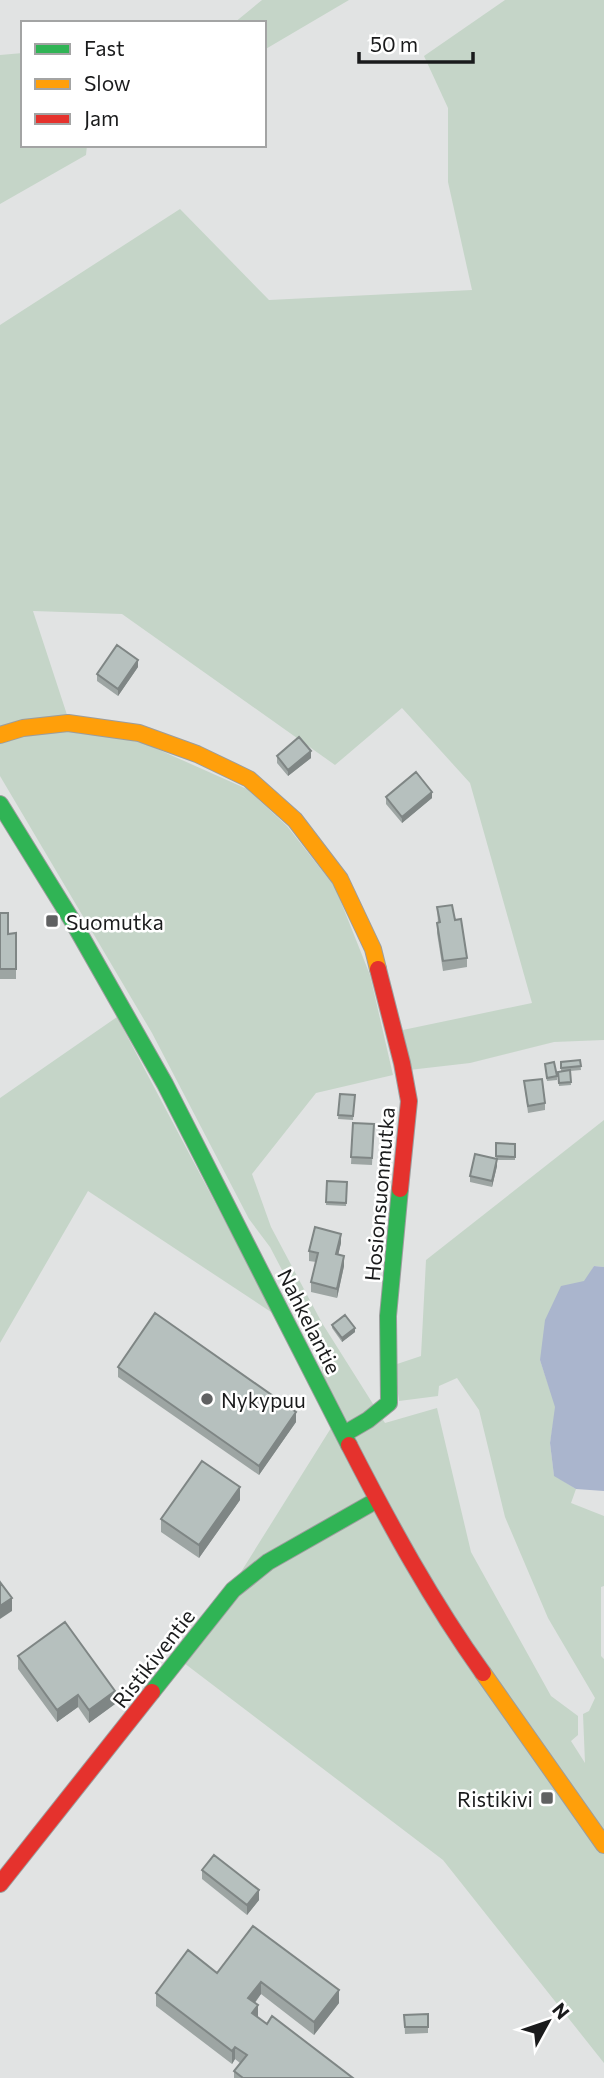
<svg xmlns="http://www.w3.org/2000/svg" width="604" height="2078" font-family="Commissioner,sans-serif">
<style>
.green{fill:#c5d5c8}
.water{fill:#aab5cd}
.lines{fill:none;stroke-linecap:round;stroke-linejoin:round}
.fast-casing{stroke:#9c9d9d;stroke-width:18}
.slow-casing{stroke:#9c9d9d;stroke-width:18}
.jam-casing{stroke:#9c9d9d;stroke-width:18}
.fast{stroke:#30b455;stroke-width:16}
.slow{stroke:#ff9f0a;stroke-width:16}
.jam{stroke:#e5322d;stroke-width:16}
.wall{fill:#9da5a3}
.shaded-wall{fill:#7f8685}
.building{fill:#b6c0be;stroke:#7f8685;stroke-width:2}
.poi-dot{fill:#606162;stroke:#fff;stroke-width:2.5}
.labels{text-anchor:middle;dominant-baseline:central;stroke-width:5;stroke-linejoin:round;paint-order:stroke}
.poi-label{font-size:21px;fill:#1a1b1c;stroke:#fff;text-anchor:start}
.street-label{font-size:21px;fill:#1a1b1c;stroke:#fff}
</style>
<rect width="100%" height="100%" fill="#e1e3e3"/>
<path class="green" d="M262,0H349L264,50V23H234Z
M505,0H604V1040L554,1042L470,1063L409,1070L398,1031L532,1003L470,783L402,708L335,765L122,614L33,611L71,727L146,744L247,789L287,826L335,887L370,975L393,1075L316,1093L252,1174L271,1227L322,1323L385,1423L437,1408L471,1552L551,1696L578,1716V1735L571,1741L585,1763L583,1714L589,1711L595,1698L548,1618L505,1517L479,1410L457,1378L439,1386L438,1396L399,1401L394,1365L421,1356L426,1260L604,1120V1267L594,1266L540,1360L556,1407L550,1443L554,1475L576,1489L571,1503L604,1516V1586L601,1587V1656L604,1659V2063L443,1860L184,1663L331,1428L317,1337L270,1247L249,1219L152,1033L0,776V325L180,209L269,300L472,290L448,182V108L424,56Z
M23,53V145H87L86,155L0,204V55Z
M117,1017L274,1314L88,1191L0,1343V1098Z"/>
<path class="water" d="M594,1266L604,1267V1491L576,1489L554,1476L550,1443L555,1407L540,1360L545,1320L561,1286L584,1281Z"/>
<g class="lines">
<g class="fast-casing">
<path id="fast" d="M0,804L73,922L165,1084L349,1445
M344,1434L368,1420L389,1403L388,1316L400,1189
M152,1692L233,1590L268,1562L377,1500"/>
</g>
<g class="slow-casing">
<path id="slow" d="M0,735L23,728L68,723L139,733L197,754L249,779L295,820L340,879L373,949L378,969
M483,1673L604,1845"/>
</g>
<g class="jam-casing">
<path id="jam" d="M378,969L402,1063L409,1101L400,1189
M349,1445C389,1523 432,1602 483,1673
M0,1884L152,1692"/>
</g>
<use href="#fast" class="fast"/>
<use href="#slow" class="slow"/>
<use href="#jam" class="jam"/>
</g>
<path class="wall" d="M138,667L118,696L97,681V674Z
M277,756L311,758L288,776L277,763Z
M386,797L432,798L402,823L386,804Z
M437,907L455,920L467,958V967L443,971L437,933V923H438Z
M0,913L8,934L16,933V979H0Z
M580,1060L581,1070L570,1071L571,1085L559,1086L558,1072L561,1071V1062Z
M545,1064L557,1076V1080L547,1081Z
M524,1081L545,1103V1110L528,1113Z
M340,1094L355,1095L353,1120L338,1119Z
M353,1123L374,1124L372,1165L351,1164Z
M496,1143L515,1144V1160H497V1166L492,1187L470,1182V1176L496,1159Z
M327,1181L347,1182L346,1206L326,1205Z
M341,1243L338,1255L344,1266L337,1298L311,1292V1282L316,1262L309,1261V1251Z
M332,1325L355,1332L342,1342L332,1328Z
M118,1367L296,1422L259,1475L118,1377Z
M240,1500L199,1558L161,1532V1519Z
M18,1656L115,1704L89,1723L78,1707L57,1722L18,1669Z
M202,1870L259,1900L247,1915L202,1879Z
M253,1926L339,2003L314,2035L261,1994L255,2003L258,2018L353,2078H234V2071L240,2063L235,2059L232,2064L156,2006V1993L217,1973Z
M428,2014V2033L405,2034L404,2015Z"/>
<path class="shaded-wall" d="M138,660V667L118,696V689Z
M311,751V758L288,776V770Z
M432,792V798L402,823V817Z
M497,1159V1166L492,1187V1181Z
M341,1234V1243L336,1264V1254Z
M344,1256V1266L337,1298V1289Z
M355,1328V1332L342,1342V1338Z
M296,1412V1422L259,1475V1466Z
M240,1487V1500L199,1558V1545Z
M12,1598V1611L0,1619V1606Z
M115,1691V1704L89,1723V1710Z
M78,1695V1707L57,1722V1710Z
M259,1890V1900L247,1915V1905Z
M261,1982V1994L248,2011V1998Z
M339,1990V2003L314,2035V2022Z
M258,2005V2018L252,2013Z
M235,2047V2059L232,2064V2051Z"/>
<path class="building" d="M117,645L138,660L118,689L97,674Z
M299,737L311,751L288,770L277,756Z
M416,772L432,792L402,817L386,797Z
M452,905L455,920L461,919L467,958L443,961L437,923L440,922L437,907Z
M0,913H8V934L16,933V969H0Z
M580,1060L581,1066L561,1068V1062Z
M554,1062L557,1076L547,1078L545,1064Z
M570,1070L571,1082L559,1083L558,1072Z
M542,1079L545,1103L528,1106L524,1081Z
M340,1094L355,1095L353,1116L338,1115Z
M353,1123L374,1124L372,1158L351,1157Z
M496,1143L515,1144V1157L496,1156Z
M475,1154L497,1159L492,1181L470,1176Z
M327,1181L347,1182L346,1203L326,1202Z
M315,1227L341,1234L336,1254L344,1256L337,1289L311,1282L318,1253L309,1251Z
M155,1313L296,1412L259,1466L118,1367Z
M345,1315L355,1328L342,1338L332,1325Z
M202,1461L240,1487L199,1545L161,1519Z
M0,1582L12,1598L0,1606Z
M65,1622L115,1691L89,1710L78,1695L57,1710L18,1656Z
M214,1855L259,1890L247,1905L202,1870Z
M253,1926L339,1990L314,2022L261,1982L248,1998L258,2005L252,2013L267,2024L272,2016L353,2078H243L234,2071L247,2055L235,2047L232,2051L156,1993L188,1950L217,1973Z
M428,2014V2027H405L404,2015Z"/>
<g class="poi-dot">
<rect x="45" y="914" width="14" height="14" rx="3.5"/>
<circle cx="207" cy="1399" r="7"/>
<rect x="540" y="1791" width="14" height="14" rx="3.5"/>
</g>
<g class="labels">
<g class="poi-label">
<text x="66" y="921">Suomutka</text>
<text x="221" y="1399">Nykypuu</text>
<text x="533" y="1798" text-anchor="end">Ristikivi</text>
</g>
<g class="street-label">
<text transform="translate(379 1194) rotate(-85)">Hosionsuonmutka</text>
<text transform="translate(310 1321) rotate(63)">Nahkelantie</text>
<text transform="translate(153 1658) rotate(-52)">Ristikiventie</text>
</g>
</g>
<rect x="21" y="21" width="245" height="126" fill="#ffffff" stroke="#a3a4a4" stroke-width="2"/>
<rect x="35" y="44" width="35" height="10" fill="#30b455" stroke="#a3a4a4" stroke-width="2"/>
<text x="84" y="56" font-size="21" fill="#1a1b1c">Fast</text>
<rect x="35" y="79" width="35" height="10" fill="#ff9f0a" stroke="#a3a4a4" stroke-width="2"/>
<text x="84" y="91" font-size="21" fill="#1a1b1c">Slow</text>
<rect x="35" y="114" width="35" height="10" fill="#e5322d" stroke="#a3a4a4" stroke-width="2"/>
<text x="84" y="126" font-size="21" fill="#1a1b1c">Jam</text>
<g transform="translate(548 2022) rotate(50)" stroke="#ffffff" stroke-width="5" paint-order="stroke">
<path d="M0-5L12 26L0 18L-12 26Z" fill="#1a1b1c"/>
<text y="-10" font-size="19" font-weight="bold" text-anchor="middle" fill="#1a1b1c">N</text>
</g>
<path d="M359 52v10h114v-10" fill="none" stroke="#1a1b1c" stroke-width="3.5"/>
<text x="370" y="52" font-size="21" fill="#1a1b1c" stroke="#ffffff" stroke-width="5" paint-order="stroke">50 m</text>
</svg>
